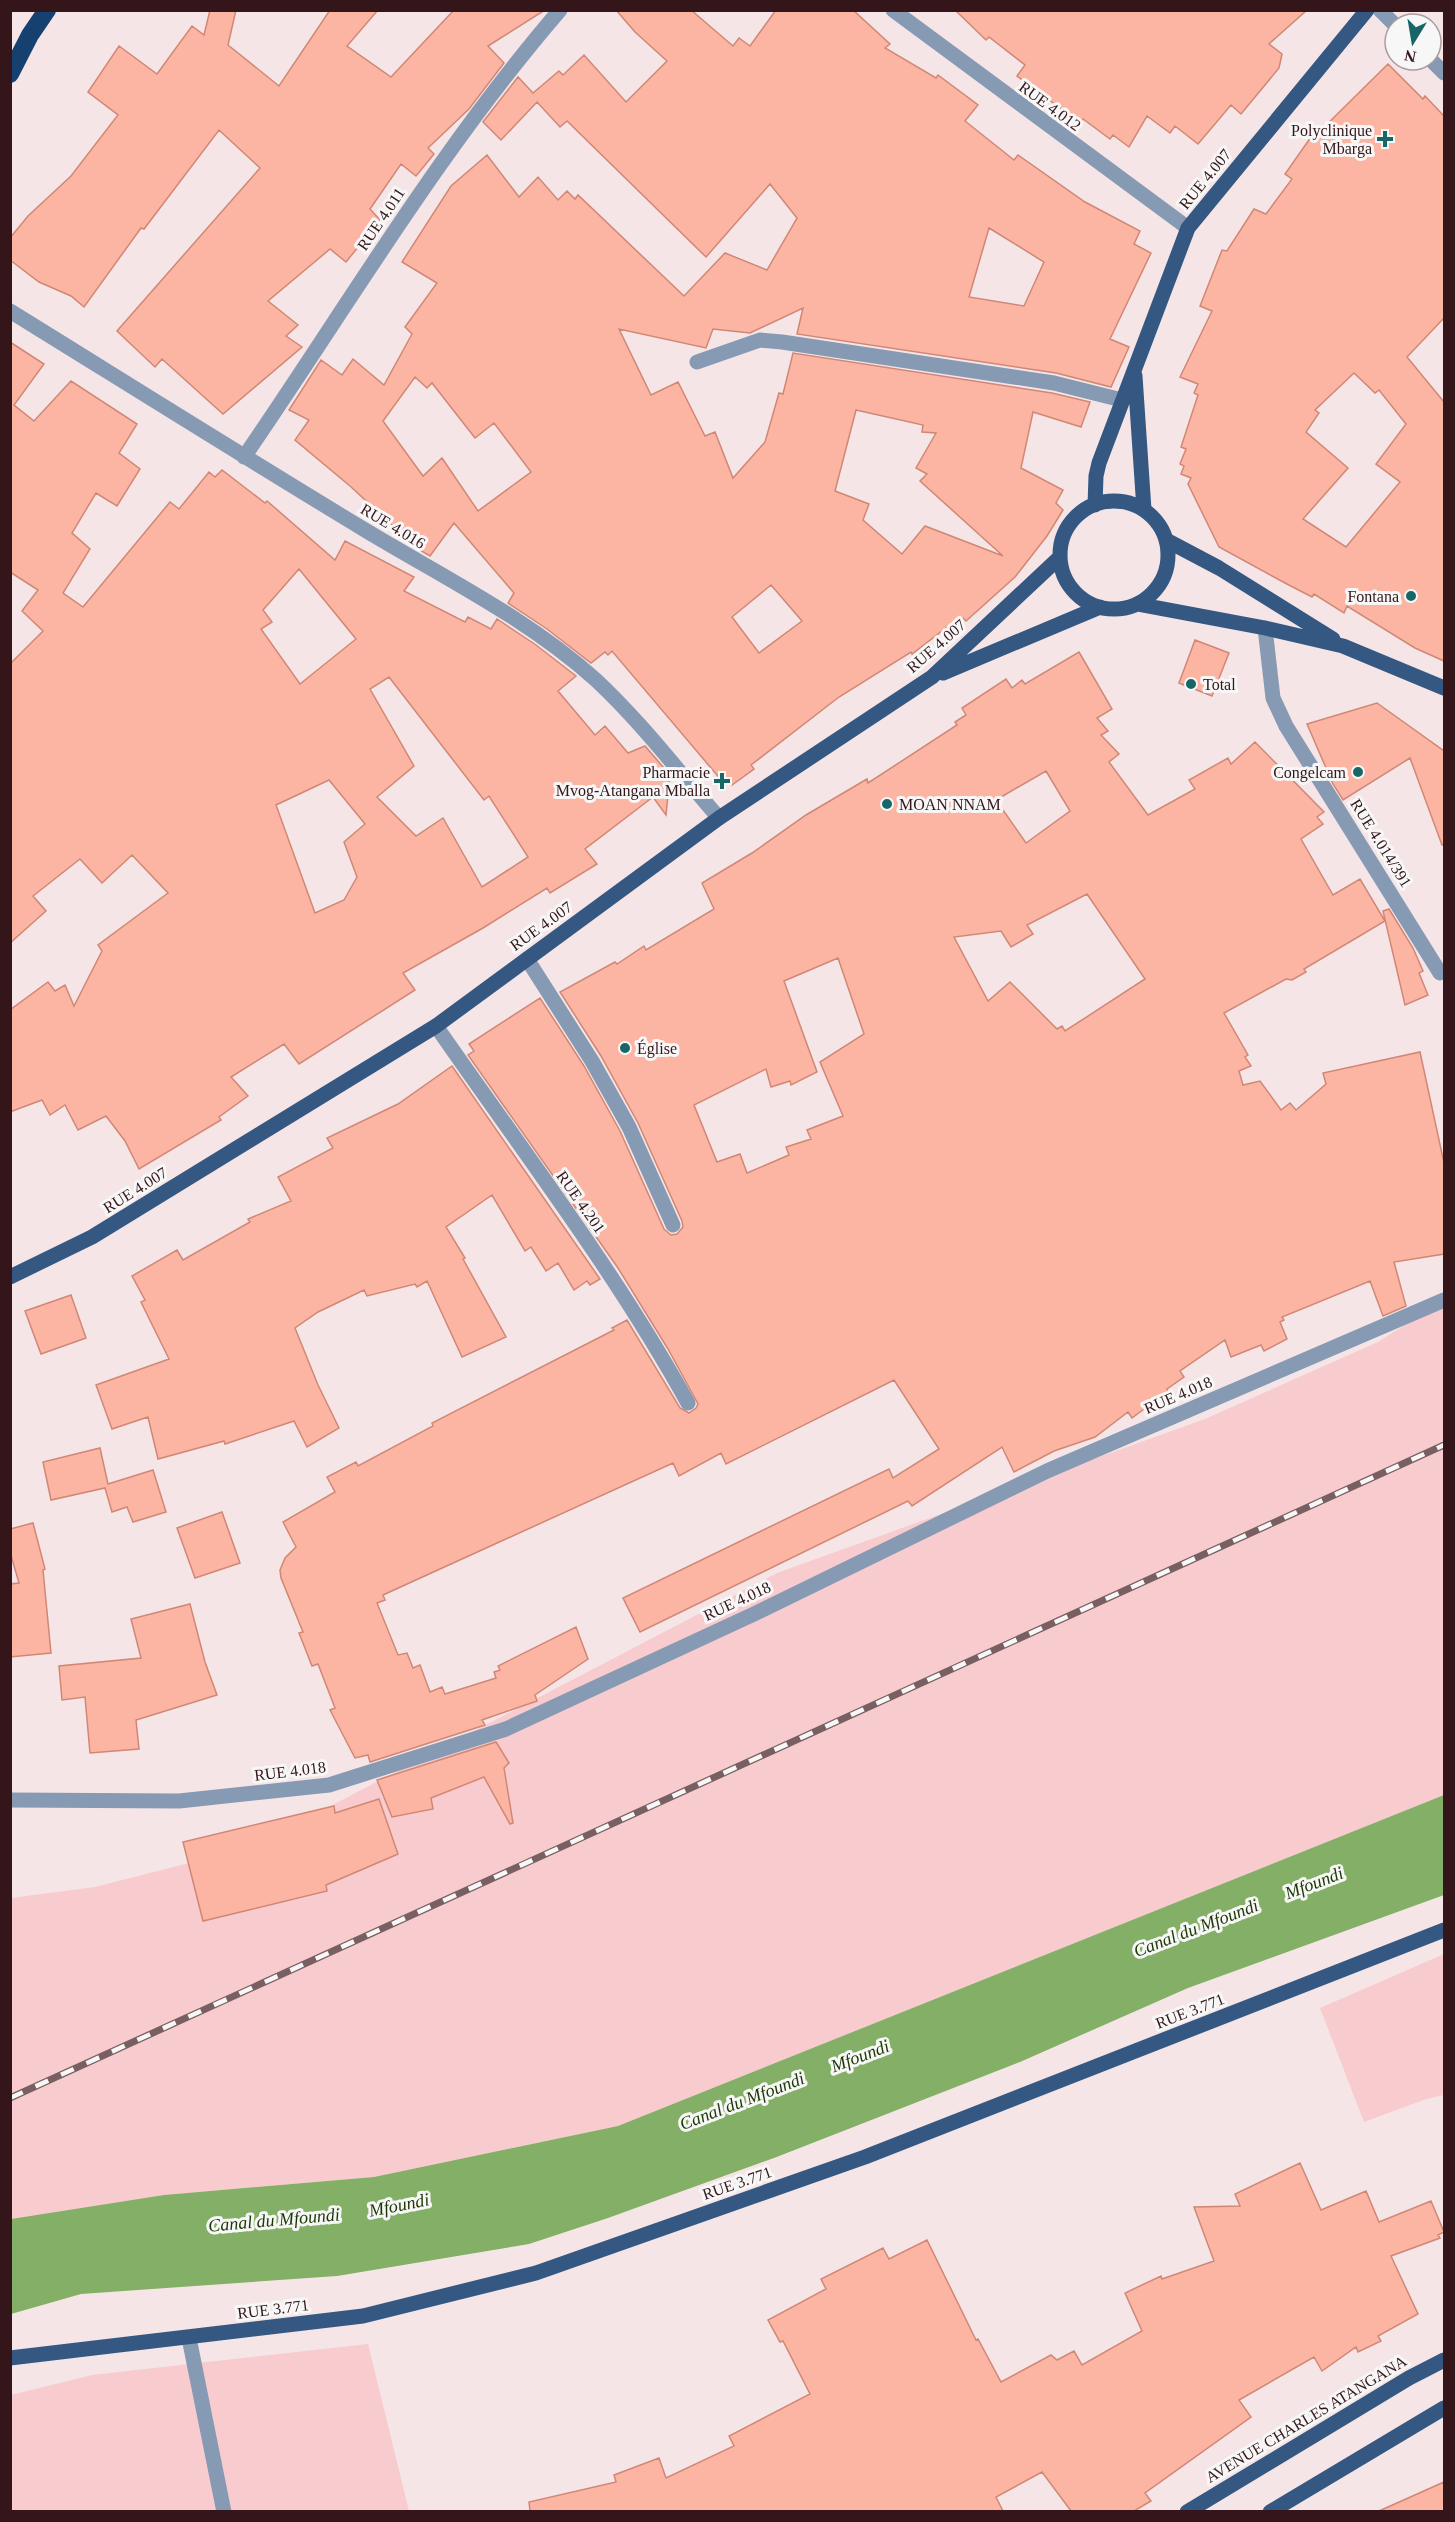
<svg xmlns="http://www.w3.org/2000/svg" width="1455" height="2522" font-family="'Times New Roman',serif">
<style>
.green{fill:#f8cbce}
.water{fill:#83af66}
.building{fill:#fdb5a3;stroke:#d08775;stroke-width:1.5;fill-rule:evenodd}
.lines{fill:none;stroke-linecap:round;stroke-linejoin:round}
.minor{stroke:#879ab3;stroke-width:15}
.major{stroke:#355882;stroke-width:15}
.highway{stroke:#16406f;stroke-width:18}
.rail-casing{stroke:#785f61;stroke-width:7}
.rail{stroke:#f7f7f7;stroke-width:4.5;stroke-dasharray:14;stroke-linecap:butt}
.poi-dot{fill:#186666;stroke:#f7f7f7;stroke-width:2}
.labels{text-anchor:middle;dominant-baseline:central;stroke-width:6;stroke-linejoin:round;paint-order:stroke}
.street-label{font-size:16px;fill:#34161a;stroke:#f7f7f7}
.poi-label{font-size:16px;fill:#34161a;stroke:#f7f7f7;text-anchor:end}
.water-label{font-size:18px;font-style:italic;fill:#1b3702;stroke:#f7f7f7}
</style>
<rect width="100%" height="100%" fill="#f6e5e6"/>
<path class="green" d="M1444,1300V1795L618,2126L374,2177L164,2195L11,2219V1898L95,1887L252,1847L777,1573L1205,1419L1378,1342Z
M1444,1954V2095L1426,2099L1364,2122L1320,2008Z
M368,2344L409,2511L11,2512V2395L92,2375Z"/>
<path class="water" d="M1444,1795V1895L1188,1988L1020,2062L774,2158L608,2218L529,2244L337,2276L81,2294L11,2314V2219L164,2195L374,2177L618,2126Z"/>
<path class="building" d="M210,10H236L228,45L279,86L330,10H378L347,46L391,77L454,10H545L488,46L504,63L469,109L428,148L434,154L416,176L401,164L370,209L380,220L346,262L330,249L268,301L298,325L286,336L302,347L223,414L162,359L155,367L117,331L260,168L219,130L144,229L141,228L84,307L71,296L39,282L10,260V238L28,216L71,176L118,115L88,92L119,46L157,74L192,26L204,35Z
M616,10H691L733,46L739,38L750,46L776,10H853L890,44L885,48L936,78L938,75L978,105L965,121L1014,160L1018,155L1085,202L1140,231L1134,244L1151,253L1110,339L1129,347L1111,387L1056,373L797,334L803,308L750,333L713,329L706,348L619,329L651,395L678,382L705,436L715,432L733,478L765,442L779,393L783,394L793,353L1052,393L1090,402L1081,427L1033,412L1021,468L1063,490L1056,503L1063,510L1047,536L1015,577L966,621L963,618L949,630L946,628L912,654L911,652L839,697L751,765L754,769L732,785L726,778L722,781L612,651L608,655L605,652L591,663L547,629L508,603L514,593L454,523L430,556L418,549L350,486L295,440L309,420L289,410L321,360L342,375L353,359L384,385L412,334L405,327L437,283L402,262L451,186L487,155L519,197L538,177L558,200L567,191L575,199L578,195L684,296L725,253L767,270L797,218L770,184L706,257L567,121L560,127L537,102L501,140L483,122L518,77L533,93L559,71L563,75L584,55L626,102L667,61L635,32ZM989,228L1044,262L1024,306L969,297ZM415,377L427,388L432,383L475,438L494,423L531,472L478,511L442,458L423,476L383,421ZM856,410L923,425L922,432L936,433L916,468L927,474L920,481L1003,556L925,526L902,554L863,520L869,504L835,491ZM771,585L802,621L759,653L732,617Z
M955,10H1307L1269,44L1282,54L1279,68L1241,114L1231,105L1198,144L1175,126L1170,133L1147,116L1129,147L1113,135L1110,139L1083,119L1080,123L1017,76L1025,65L989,37L986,40Z
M1388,64L1423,99L1425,96L1444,116V318L1407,357L1444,402V661L1415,648L1347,606L1344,613L1314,594L1312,597L1285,583L1219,547L1188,484L1191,478L1181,474L1184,466L1180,464L1186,449L1181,447L1198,395L1194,393L1198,384L1180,377L1212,311L1200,306L1222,250L1227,251L1254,209L1266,214L1292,179L1285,174L1311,137L1312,139ZM1354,373L1375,393L1379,390L1406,424L1376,464L1400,482L1346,547L1303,519L1348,468L1306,432L1319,413L1315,410Z
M10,342L44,364L14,405L34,421L71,381L137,424L119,453L140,469L117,506L96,493L72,533L90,549L63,593L83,607L170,502L179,509L209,472L215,477L222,470L265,503L267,501L335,560L345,541L414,577L404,591L465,622L468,617L491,629L497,619L536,645L576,676L558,691L595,735L605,726L628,753L645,746L670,775L666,815L653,797L585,849L597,864L550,893L547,888L483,928L403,973L415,990L299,1064L284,1044L231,1077L248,1096L219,1117L221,1120L139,1169L125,1141L106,1116L78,1130L65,1105L50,1115L42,1100L10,1112V1010L48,982L55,991L65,985L74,1006L102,951L98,945L168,893L132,855L102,883L80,859L33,896L46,911L10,943V664L43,631L22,611L38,590L10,572ZM299,569L356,639L300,684L261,629L272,622L263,610ZM389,677L484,800L489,796L528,857L482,887L443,818L416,836L377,797L414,766L370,689ZM329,780L365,824L344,842L357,877L344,900L315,913L276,805Z
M1195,640L1229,653L1212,696L1179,683Z
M1079,652L1112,709L1097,718L1108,731L1101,735L1119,754L1109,762L1148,815L1195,789L1189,780L1228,758L1231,764L1255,742L1324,812L1317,817L1323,824L1301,839L1333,895L1360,879L1385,921L1304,969L1306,972L1292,980L1286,979L1224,1013L1248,1055L1245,1057L1251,1066L1239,1071L1243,1085L1260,1081L1281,1110L1290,1103L1296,1110L1326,1084L1323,1073L1420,1052L1444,1163V1254L1394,1262L1406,1306L1383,1316L1370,1281L1282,1317L1284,1320L1280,1322L1287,1339L1264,1351L1261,1345L1231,1357L1225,1340L1180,1371L1184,1377L1167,1389L1168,1391L1132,1418L1128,1412L1095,1437L1054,1451L1014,1472L1002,1447L912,1506L908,1501L640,1632L623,1598L889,1469L893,1478L939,1449L894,1380L726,1464L721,1453L679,1476L673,1463L383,1595L385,1600L377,1603L398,1655L407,1653L413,1668L420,1665L430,1692L442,1687L445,1694L496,1678L494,1672L500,1670L498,1666L576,1627L588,1659L535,1695L537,1701L482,1720L485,1725L370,1762L368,1755L355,1758L330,1710L335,1708L318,1664L312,1666L299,1633L303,1632L281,1578L280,1570L285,1558L296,1547L283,1522L335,1492L327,1477L356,1462L358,1466L433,1426L432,1423L614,1330L612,1328L627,1320L680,1408L689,1413L696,1408L698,1404L668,1349L618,1268L468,1055L474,1051L469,1044L540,998L584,1066L620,1131L664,1229L671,1235L677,1234L683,1227L682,1221L638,1123L601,1056L560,992L615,962L617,964L644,946L646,950L714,909L702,883L752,853L806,815L867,779L868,783L957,725L955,722L966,715L962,708L1006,679L1012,688L1022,680L1025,684ZM1046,771L1070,811L1026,843L996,800ZM1087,894L1145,979L1065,1031L1062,1026L1057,1029L1010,982L988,1001L954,937L1001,931L1011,947L1033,934L1027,925ZM838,958L864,1034L820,1062L843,1116L807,1130L811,1139L786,1147L789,1155L747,1173L740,1154L717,1162L694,1105L766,1069L771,1087L790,1081L791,1085L817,1072L784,981Z
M1377,703L1444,751V844L1442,845L1410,758L1343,800L1333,784L1307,724Z
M1389,909L1413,948L1423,971L1419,973L1428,995L1405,1005L1383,911Z
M452,1066L600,1279L590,1285L587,1281L574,1290L558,1263L546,1271L531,1247L525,1251L492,1195L446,1227L465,1258L463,1259L506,1337L462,1357L427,1281L417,1287L415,1284L367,1296L364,1290L318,1312L295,1328L318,1385L339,1428L307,1447L294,1421L225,1444L224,1441L158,1459L148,1417L112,1429L96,1385L169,1359L141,1302L145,1300L132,1276L177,1250L183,1260L250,1222L248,1219L291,1201L278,1177L333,1148L327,1138L398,1104Z
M71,1295L86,1338L41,1354L25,1311Z
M100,1448L108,1484L153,1470L166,1512L133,1522L127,1507L112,1512L105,1488L51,1500L43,1462Z
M222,1512L240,1563L195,1578L177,1528Z
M33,1523L45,1569L43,1570L51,1653L10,1657V1584L19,1583L10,1552V1529Z
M190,1604L205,1662L217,1695L136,1720L139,1749L90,1753L85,1697L62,1700L59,1666L141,1658L131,1619Z
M496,1742L509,1763L504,1768L513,1823L510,1824L484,1777L431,1798L433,1809L392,1817L377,1780Z
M379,1799L398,1854L326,1885L327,1891L203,1921L183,1842L334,1806L335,1813Z
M1300,2163L1321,2210L1366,2191L1379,2222L1431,2201L1444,2232L1438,2235L1440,2238L1391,2256L1418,2314L1378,2336L1381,2341L1358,2352L1356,2347L1322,2371L1314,2357L1239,2400L1251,2417L1145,2493L1151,2501L1134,2511H1071L1042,2472L996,2497L1003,2511H530L529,2502L616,2482L614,2475L659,2458L666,2478L734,2446L729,2436L810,2394L783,2341L780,2342L768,2320L826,2289L821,2279L883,2248L889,2259L927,2240L976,2340L978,2339L1001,2382L1051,2355L1057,2360L1074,2351L1082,2365L1142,2331L1125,2293L1161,2276L1162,2279L1214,2261L1194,2207L1240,2206L1235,2194Z
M1444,2482V2511H1379Z"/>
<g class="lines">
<path class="minor" d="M893,10L1188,228
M1380,10L1395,25
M1431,60L1444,73
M10,311C128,384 246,458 365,530C443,577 527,618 596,680C641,722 679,772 719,818
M697,362L760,340L782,342L1054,383L1122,400
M244,457C347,307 440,149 560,10
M1265,628L1273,698L1286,726L1440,973
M527,959L592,1061L629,1127L673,1225
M436,1026C522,1150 615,1271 688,1403
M10,1800L179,1801L329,1785L506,1729L754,1614L1047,1471L1444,1300
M189,2338L224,2512"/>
<path class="major" d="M1135,376L1144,510
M1060 555a54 54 0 1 1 108 0a54 54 0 1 1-108 0Z
M1095,505L1096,476L1099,463L1188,228L1367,10
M1166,540L1219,568L1333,639
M1137,604L1265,628L1343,646L1444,688
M943,673L1100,607
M10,1277L92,1237L436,1026L719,818L932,677L1060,557
M10,2358L363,2316L536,2273L865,2157L1444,1930
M1187,2512L1409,2378L1444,2360
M1270,2512L1444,2408"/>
<path class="highway" d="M10,74L30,35L47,10"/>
<g class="rail-casing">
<path id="rail" d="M10,2098L1444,1445"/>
</g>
<use href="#rail" class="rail"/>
</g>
<g class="poi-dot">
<path d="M1382 130h6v6h6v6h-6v6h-6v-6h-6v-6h6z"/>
<circle cx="1411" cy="596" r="6"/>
<circle cx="1191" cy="684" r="6"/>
<circle cx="1358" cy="772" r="6"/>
<path d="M719 772h6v6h6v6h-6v6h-6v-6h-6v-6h6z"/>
<circle cx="887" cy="804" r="6"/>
<circle cx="625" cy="1048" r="6"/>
</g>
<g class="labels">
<g class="street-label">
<text transform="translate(1050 106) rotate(36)">RUE 4.012</text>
<text transform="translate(1205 179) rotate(-51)">RUE 4.007</text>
<text transform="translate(381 219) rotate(-56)">RUE 4.011</text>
<text transform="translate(393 526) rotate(31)">RUE 4.016</text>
<text transform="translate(936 646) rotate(-41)">RUE 4.007</text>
<text transform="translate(1381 843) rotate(58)">RUE 4.014/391</text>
<text transform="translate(541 926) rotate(-36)">RUE 4.007</text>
<text transform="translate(135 1190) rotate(-32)">RUE 4.007</text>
<text transform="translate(581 1202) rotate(55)">RUE 4.201</text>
<text transform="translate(1178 1395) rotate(-23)">RUE 4.018</text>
<text transform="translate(737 1601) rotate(-25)">RUE 4.018</text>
<text transform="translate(290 1771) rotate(-7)">RUE 4.018</text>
<text transform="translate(1190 2011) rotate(-21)">RUE 3.771</text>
<text transform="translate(737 2183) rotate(-19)">RUE 3.771</text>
<text transform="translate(273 2309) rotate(-7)">RUE 3.771</text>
<text transform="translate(1306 2419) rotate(-31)">AVENUE CHARLES ATANGANA</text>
</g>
<g class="poi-label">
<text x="1372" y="130">Polyclinique<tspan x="1372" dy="18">Mbarga</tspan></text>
<text x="1399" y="596">Fontana</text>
<text x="1203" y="684" text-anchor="start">Total</text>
<text x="710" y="772">Pharmacie<tspan x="710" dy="18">Mvog-Atangana Mballa</tspan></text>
<text x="1346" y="772">Congelcam</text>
<text x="899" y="804" text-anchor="start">MOAN NNAM</text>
<text x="637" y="1048" text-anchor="start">Église</text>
</g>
<g class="water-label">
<text transform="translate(1314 1883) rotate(-21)">Mfoundi</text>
<text transform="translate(1196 1928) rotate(-21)">Canal du Mfoundi</text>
<text transform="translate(860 2056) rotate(-21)">Mfoundi</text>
<text transform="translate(742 2101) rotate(-21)">Canal du Mfoundi</text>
<text transform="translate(399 2205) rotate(-11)">Mfoundi</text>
<text transform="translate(274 2220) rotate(-5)">Canal du Mfoundi</text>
</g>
</g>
<rect width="1455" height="2522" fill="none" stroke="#34161a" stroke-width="24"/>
<g transform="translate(1413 42) rotate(191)"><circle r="28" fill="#f7f7f7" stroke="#a99d9f" stroke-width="1.5"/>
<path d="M0-4.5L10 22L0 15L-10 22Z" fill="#186666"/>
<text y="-9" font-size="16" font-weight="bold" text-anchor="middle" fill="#34161a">N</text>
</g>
</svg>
